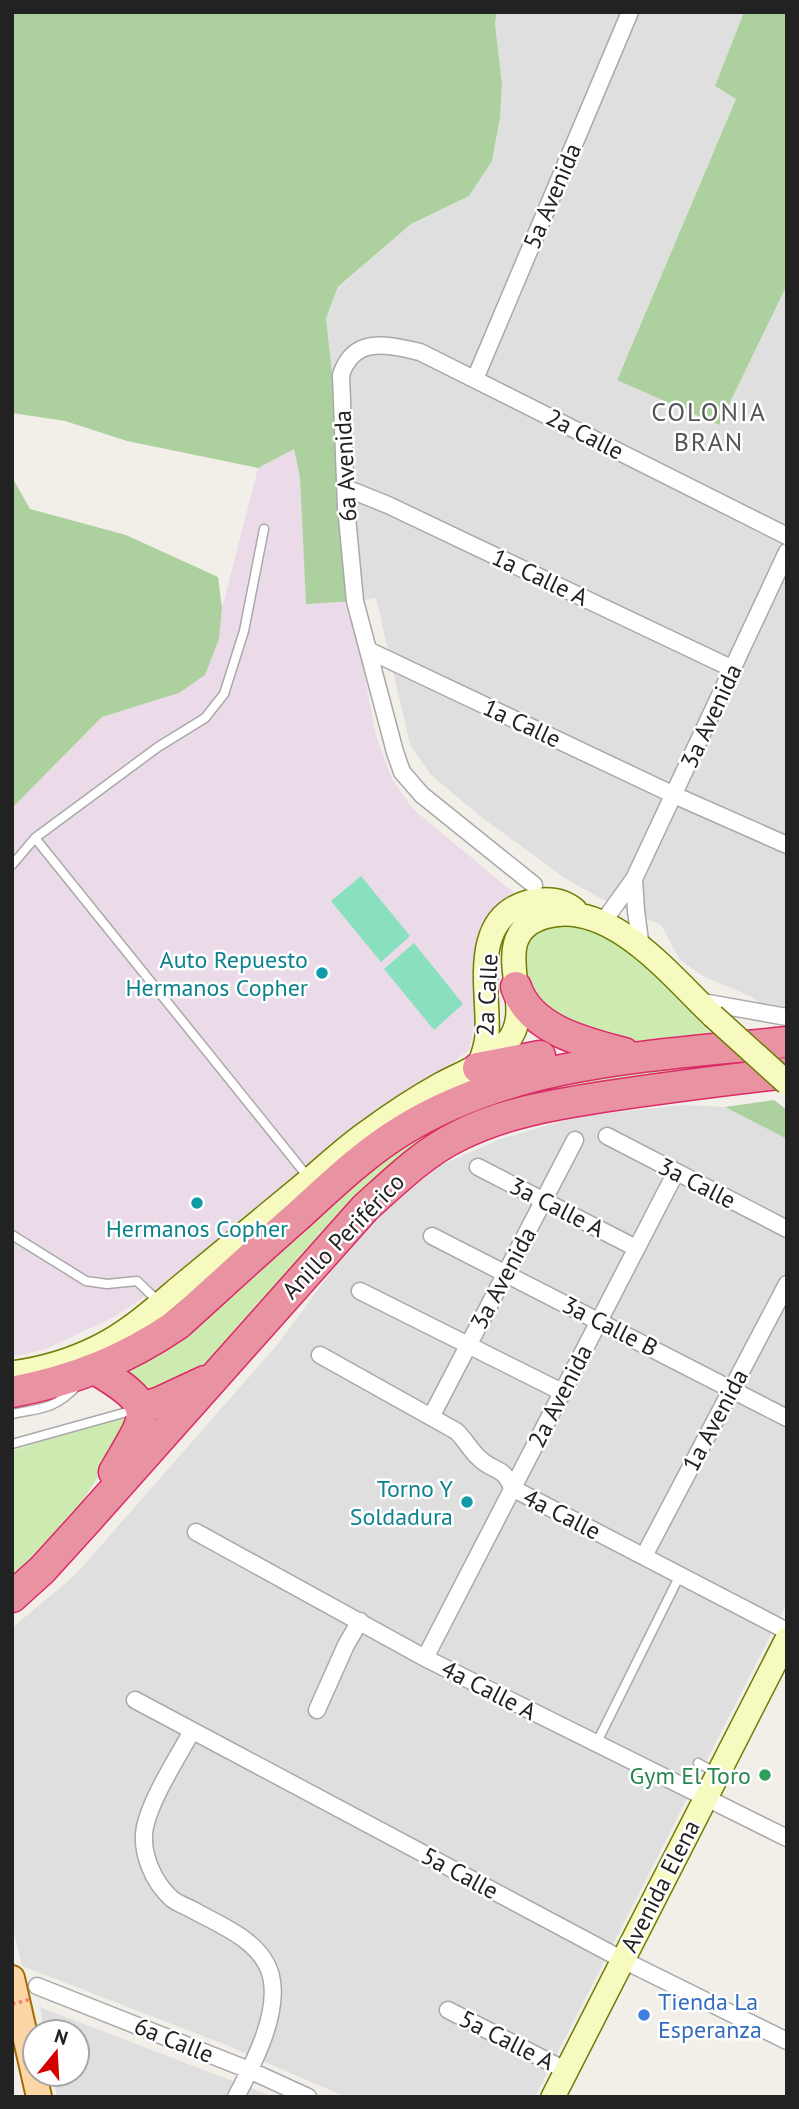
<svg xmlns="http://www.w3.org/2000/svg" width="799" height="2109" font-family="'PT Sans',sans-serif">
<style>
.residential{fill:#e0dfdf}
.industrial{fill:#ebdbe8}
.grass{fill:#cdebb0}
.forest{fill:#add19e}
.pitch{fill:#88e0be}
.lines{fill:none;stroke-linecap:round;stroke-linejoin:round}
.lane-casing{stroke:#a9a9a9;stroke-width:11}
.street-casing{stroke:#a9a9a9;stroke-width:19}
.secondary-casing{stroke:#707d05;stroke-width:26}
.primary-casing{stroke:#a06b00;stroke-width:28}
.highway-casing{stroke:#dc2a67;stroke-width:33}
.lane{stroke:#fff;stroke-width:8}
.street{stroke:#fff;stroke-width:16}
.secondary{stroke:#f7fabf;stroke-width:23}
.primary{stroke:#fcd6a4;stroke-width:24}
.highway{stroke:#e892a2;stroke-width:30}
.secondary-bridge-casing{stroke:#707d05;stroke-width:26;stroke-linecap:butt}
.path-bridge{stroke:#fa8072;stroke-width:3.5;stroke-dasharray:3.5 3.5;stroke-linecap:butt}
.secondary-bridge{stroke:#f7fabf;stroke-width:23}
.culture-dot{fill:#0f9aa8;stroke:#fff;stroke-width:2.5}
.leisure-dot{fill:#2e9e5b;stroke:#fff;stroke-width:2.5}
.shop-dot{fill:#3f7fe0;stroke:#fff;stroke-width:2.5}
.labels{text-anchor:middle;dominant-baseline:central;stroke-width:5;stroke-linejoin:round;paint-order:stroke}
.street-label{font-size:24px;fill:#222;stroke:#fff}
.culture-label{font-size:24px;fill:#0d838f;stroke:#fff;text-anchor:end}
.leisure-label{font-size:24px;fill:#27864d;stroke:#fff;text-anchor:end}
.shop-label{font-size:24px;fill:#366cbe;stroke:#fff;text-anchor:start}
.neighbourhood-label{font-size:26px;letter-spacing:2px;fill:#555;stroke:#fff}
</style>
<rect width="100%" height="100%" fill="#f2efe9"/>
<path class="residential" d="M497,12H744L715,86L736,99L617,379L719,425L787,285V1011H772L752,997L703,976L680,960L661,925L600,898L566,879L480,816L431,775L410,745L376,598L357,601L326,318L338,288L411,224L469,196L492,161L500,118L502,84L495,24Z
M682,1105L725,1107L787,1139V1603L535,2097H346L221,2043L22,1966L12,1924V1628L75,1575L277,1345L377,1210L430,1170L500,1139L580,1116Z
M40,2007L261,2092L273,2097H57L52,2074H77V2032H44Z"/>
<path class="industrial" d="M294,449L300,478L306,603L357,601L359,645L376,736L393,781L413,809L521,899L488,915L481,929L474,967L475,1021L469,1050L185,1271L114,1317L46,1349L12,1357V808L102,717L179,693L219,639L222,608L258,468Z"/>
<path class="grass" d="M560,924C634,935 664,985 712,1035L644,1046L555,1017L528,986L522,963L530,939L544,926Z
M787,1051V1063L585,1084L523,1098L474,1113L210,1368L154,1396L121,1369L403,1141L520,1088Z
M129,1412L135,1419L69,1522L12,1581V1451Z"/>
<path class="forest" d="M12,12H497L495,24L502,84L500,118L492,161L469,196L411,224L338,287L326,318L357,601L306,604L300,478L294,449L258,468L127,441L65,421L12,413Z
M744,12H787V285L719,425L617,380L736,99L715,86Z
M12,477L30,509L126,535L218,577L222,608L219,639L205,675L179,693L102,717L12,808Z
M774,1100L787,1110V1139L725,1107Z"/>
<path class="pitch" d="M361,876L410,936L381,962L331,901Z
M414,943L463,1004L434,1030L384,969Z"/>
<g class="lines">
<g class="lane-casing">
<path id="lane" d="M35,838L308,1177
M12,865L35,838L158,747L205,718L224,694L244,631L264,529
M12,1235L86,1281L107,1284L137,1281L160,1303
M12,1414C42,1408 55,1409 77,1386
M12,1444L134,1410
M596,1744L680,1575
M698,1763L715,1772"/>
</g>
<g class="street-casing">
<path id="street" d="M475,379L630,12
M346,488L388,505L733,669
M370,651L674,795L787,845
M634,879L636,911L641,948
M534,885L422,795L402,772L395,752L355,601L346,507L341,375C354,335 388,345 420,352L787,536
M603,922L634,879L787,552
M697,1001L787,1017
M607,1136L787,1229
M478,1167L636,1248
M432,1236L787,1418
M360,1291L562,1392
M320,1355L456,1431C465,1439 470,1450 479,1458C493,1472 504,1466 512,1488L787,1631
M431,1417L575,1140
M196,1532L425,1658L787,1838
M644,1556L787,1284
M425,1658L676,1172
M135,1700L623,1960L787,2041
M317,1710L346,1645L360,1621
M192,1731C178,1757 151,1798 145,1827C140,1852 153,1882 172,1899C177,1903 185,1906 191,1909C219,1925 262,1940 271,1976C280,2014 253,2064 236,2097
M37,1986L249,2070L308,2097
M448,2010L567,2071"/>
</g>
<g class="secondary-casing">
<path id="secondary" d="M478,1068C482,1058 486,1047 487,1036C490,994 468,919 528,902C545,898 562,899 575,910
M12,1373C42,1369 70,1361 98,1347C131,1331 159,1304 187,1281C227,1248 268,1214 309,1180C329,1163 348,1145 370,1130C393,1113 416,1098 441,1084C466,1071 487,1064 507,1042C540,1007 482,936 544,917C609,897 672,977 713,1016
M553,2097L787,1639"/>
</g>
<g class="primary-casing">
<path id="primary" d="M12,1978L39,2097"/>
</g>
<g class="highway-casing">
<path id="highway" d="M516,987C530,1030 586,1043 624,1053
M478,1068L540,1056
M95,1369C160,1408 148,1413 114,1472
M12,1392C75,1380 125,1360 178,1324C219,1287 259,1250 300,1214C333,1184 365,1153 403,1130C519,1059 656,1056 787,1042
M141,1408L160,1402L205,1381
M12,1597L42,1570L82,1526L365,1208C394,1182 423,1153 458,1136C503,1113 552,1105 602,1097C663,1088 725,1080 787,1073"/>
</g>
<use href="#lane" class="lane"/>
<use href="#street" class="street"/>
<use href="#secondary" class="secondary"/>
<use href="#primary" class="primary"/>
<use href="#highway" class="highway"/>
<g class="secondary-bridge-casing">
<path id="secondary-bridge" d="M713,1016L787,1083"/>
</g>
<path class="path-bridge" d="M12,2004L32,1999"/>
<use href="#secondary-bridge" class="secondary-bridge"/>
</g>
<g class="culture-dot">
<circle cx="322" cy="973" r="7"/>
<circle cx="197" cy="1203" r="7"/>
<circle cx="467" cy="1502" r="7"/>
</g>
<circle class="leisure-dot" cx="765" cy="1775" r="7"/>
<circle class="shop-dot" cx="644" cy="2015" r="7"/>
<g class="labels">
<g class="street-label">
<text transform="translate(552 196) rotate(-67)">5a Avenida</text>
<text transform="translate(585 434) rotate(27)">2a Calle</text>
<text transform="translate(345 466) rotate(-93)">6a Avenida</text>
<text transform="translate(540 577) rotate(25)">1a Calle A</text>
<text transform="translate(711 716) rotate(-65)">3a Avenida</text>
<text transform="translate(522 723) rotate(25)">1a Calle</text>
<text transform="translate(487 995) rotate(-87)">2a Calle</text>
<text transform="translate(697 1183) rotate(27)">3a Calle</text>
<text transform="translate(557 1207) rotate(27)">3a Calle A</text>
<text transform="translate(343 1236) rotate(-46)">Anillo Periférico</text>
<text transform="translate(503 1278) rotate(-62)">3a Avenida</text>
<text transform="translate(610 1326) rotate(27)">3a Calle B</text>
<text transform="translate(560 1396) rotate(-63)">2a Avenida</text>
<text transform="translate(715 1420) rotate(-62)">1a Avenida</text>
<text transform="translate(562 1514) rotate(27)">4a Calle</text>
<text transform="translate(489 1690) rotate(27)">4a Calle A</text>
<text transform="translate(460 1873) rotate(28)">5a Calle</text>
<text transform="translate(660 1886) rotate(-63)">Avenida Elena</text>
<text transform="translate(174 2040) rotate(22)">6a Calle</text>
<text transform="translate(507 2040) rotate(27)">5a Calle A</text>
</g>
<g class="culture-label">
<text x="308" y="959">Auto Repuesto<tspan x="308" dy="28">Hermanos Copher</tspan></text>
<text x="197" y="1228" text-anchor="middle">Hermanos Copher</text>
<text x="453" y="1488">Torno Y<tspan x="453" dy="28">Soldadura</tspan></text>
</g>
<g class="leisure-label">
<text x="751" y="1775">Gym El Toro</text>
</g>
<g class="shop-label">
<text x="658" y="2001">Tienda La<tspan x="658" dy="28">Esperanza</tspan></text>
</g>
<g class="neighbourhood-label">
<text x="709" y="411">COLONIA<tspan x="709" dy="30">BRAN</tspan></text>
</g>
</g>
<rect width="799" height="2109" fill="none" stroke="#222222" stroke-width="28"/>
<g transform="translate(56 2053) rotate(18)"><circle r="33" fill="#ffffff" stroke="#a7a7a7" stroke-width="2"/>
<path d="M0-5L12 26L0 18L-12 26Z" fill="#d40000"/>
<text y="-10" font-size="19" font-weight="bold" text-anchor="middle" fill="#222222">N</text>
</g>
</svg>
